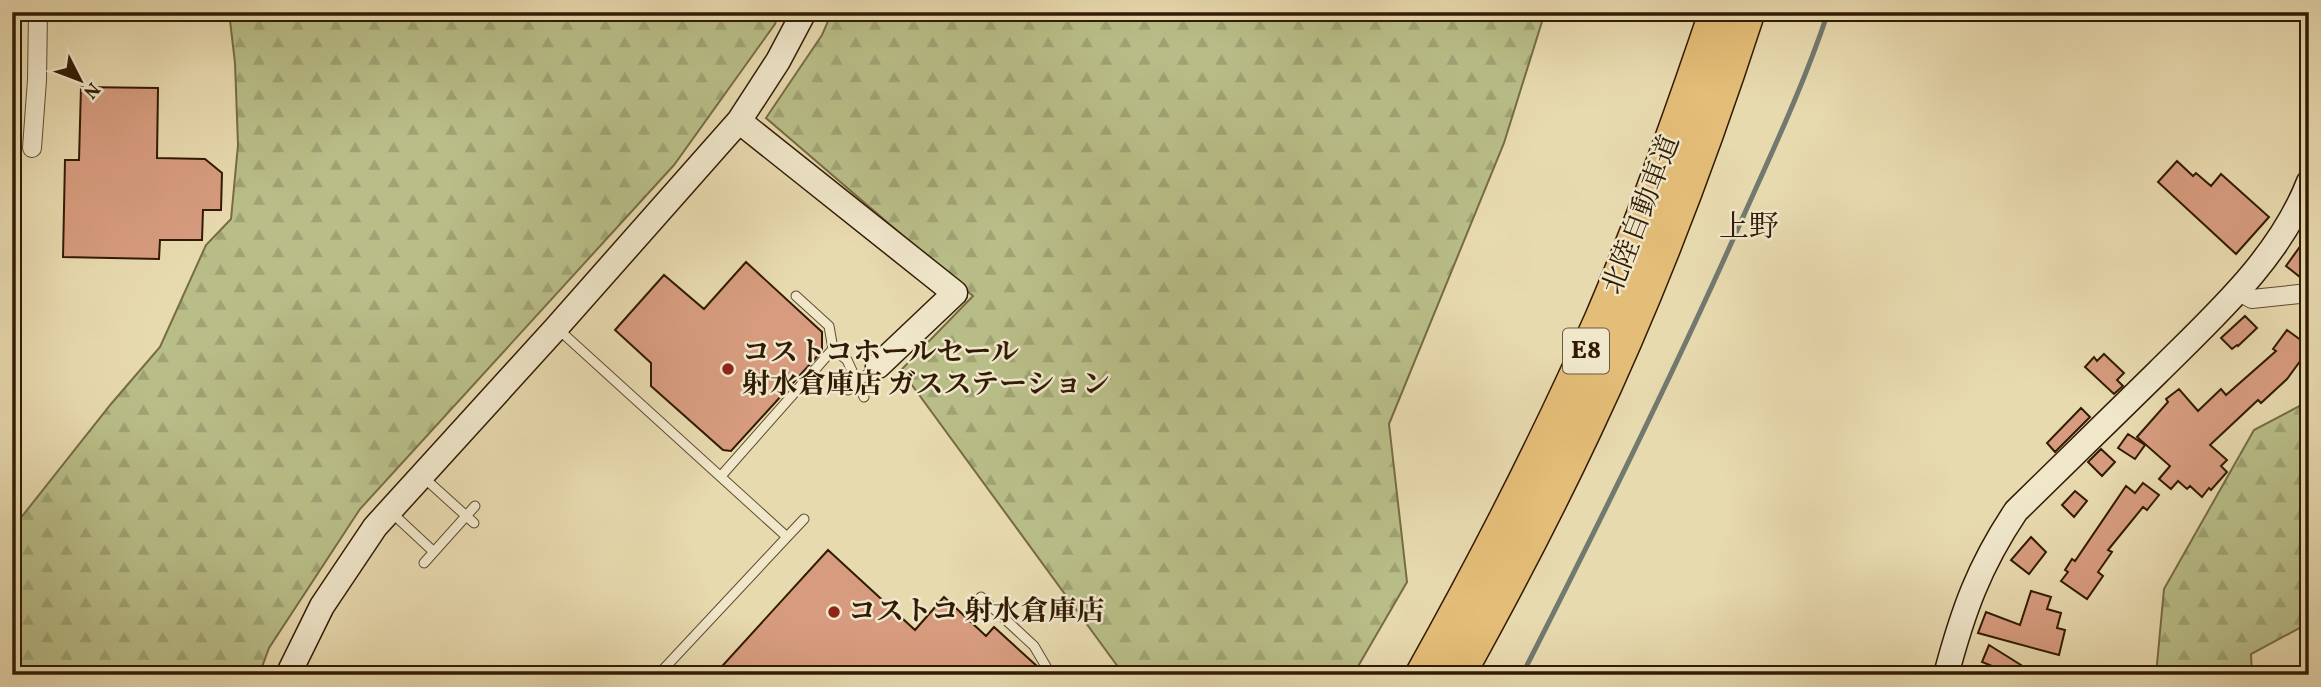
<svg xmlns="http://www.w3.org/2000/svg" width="2321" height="687" font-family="Vollkorn,'Noto Serif JP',serif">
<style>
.forest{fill:url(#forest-firs);stroke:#766c46;stroke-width:2}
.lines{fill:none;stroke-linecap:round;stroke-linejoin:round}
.stream{stroke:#72796f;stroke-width:5}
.building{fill:#d79c7f;stroke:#321b04;stroke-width:2}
.lane-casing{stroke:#604b2f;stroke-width:11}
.street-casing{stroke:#604b2f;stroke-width:20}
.secondary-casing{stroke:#321b04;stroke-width:27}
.highway-casing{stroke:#321b04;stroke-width:36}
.lane{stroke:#f0e7cb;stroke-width:9}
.street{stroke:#f0e7cb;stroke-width:18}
.secondary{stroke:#f0e7cb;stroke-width:24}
.highway{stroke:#e4bd78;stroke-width:33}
.poi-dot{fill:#8f2418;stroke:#f0e7cb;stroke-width:2.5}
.labels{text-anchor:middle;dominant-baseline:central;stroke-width:5;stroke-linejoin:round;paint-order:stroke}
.shield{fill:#f0e7cb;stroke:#6b5840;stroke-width:2}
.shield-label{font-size:26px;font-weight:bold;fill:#321b04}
.street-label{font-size:28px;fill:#321b04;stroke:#f0e7cb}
.poi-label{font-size:28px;font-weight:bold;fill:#321b04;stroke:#f0e7cb;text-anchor:start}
.neighbourhood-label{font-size:30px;fill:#321b04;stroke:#f0e7cb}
</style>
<defs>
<pattern id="forest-firs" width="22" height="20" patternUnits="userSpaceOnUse" patternTransform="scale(1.75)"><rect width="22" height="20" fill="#b9be88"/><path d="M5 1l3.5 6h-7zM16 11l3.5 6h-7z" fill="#a0a374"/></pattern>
</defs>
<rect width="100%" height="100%" fill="#e8daaf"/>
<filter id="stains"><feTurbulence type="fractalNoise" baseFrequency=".00286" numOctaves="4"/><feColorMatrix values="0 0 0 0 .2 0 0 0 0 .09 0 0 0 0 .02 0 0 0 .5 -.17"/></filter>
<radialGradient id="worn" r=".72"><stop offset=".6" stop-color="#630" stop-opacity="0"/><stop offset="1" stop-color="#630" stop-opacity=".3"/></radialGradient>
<path class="forest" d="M229,12H779L775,24L674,165L360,509L269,648L259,675H12V529L111,404L160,347L206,245L231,219L238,145L235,63Z
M832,12H1545L1504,143L1389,424L1407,582L1353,675H1124L901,370L973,296L766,118L822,35Z
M2309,401V623L2251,654L2252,675H2156L2164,589L2254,430Z"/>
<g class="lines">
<path class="stream" d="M1522,675C1599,524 1674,373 1743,217C1773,150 1805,82 1828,12"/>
</g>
<path class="building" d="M81,87L158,88L157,158L205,159L222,173L221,210H203L202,240H160L159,259L63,257L65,160H79Z
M2177,161L2193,176L2196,173L2211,186L2221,174L2269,217L2236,254L2158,182Z
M2309,234V277L2303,273L2300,277L2286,266Z
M746,262L822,332V351L731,451L723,450L651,386V363L615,330L664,275L704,309Z
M2245,316L2257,328L2238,346L2237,345L2232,349L2221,338Z
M2287,330L2309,346V349L2287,379L2261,403L2258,400L2210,445L2227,460L2221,466L2227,472L2211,490L2209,488L2202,497L2190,486L2187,489L2178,481L2171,489L2159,479L2170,466L2137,437L2168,402L2166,399L2179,389L2198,411L2221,389L2226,395L2276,351L2273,349Z
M2104,354L2124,373L2117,380L2123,386L2114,394L2085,367L2094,357L2097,361Z
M2081,408L2090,417L2055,452L2047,443Z
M2128,434L2145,445L2135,459L2118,448Z
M2101,449L2115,462L2102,476L2088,462Z
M2143,483L2159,495L2147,510L2143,507L2108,550L2112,552L2098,572L2103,576L2087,599L2061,581L2068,572L2065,570L2072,559L2075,561L2126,486L2135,493Z
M2075,491L2087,501L2074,517L2062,505Z
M2031,537L2046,552L2029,574L2011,560Z
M828,550L915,630L944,597L986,636L994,627L1039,668L1043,675H714Z
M2031,591L2051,597L2047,609L2061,613L2057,628L2065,630L2059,655L1978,633L1986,612L2020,625Z
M1989,645L2037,675H2014L1982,662Z"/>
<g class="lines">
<g class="lane-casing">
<path id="lane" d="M796,296L829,326L833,349
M558,329L787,537L658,675
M848,390L876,367
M422,476L474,523
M721,476L833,349L847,360L864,397
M391,512L434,552
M787,537L804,519
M424,563L475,506
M981,597L1034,646L1051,675"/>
</g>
<g class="street-casing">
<path id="street" d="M32,148L37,80L38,12
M2237,291L2252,299L2309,293"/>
</g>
<g class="secondary-casing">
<path id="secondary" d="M739,121L955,293L878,366
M288,675L322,606L375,527L556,328L739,121L778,61L804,12
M1946,675C1963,611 1979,566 2016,511C2063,465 2110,419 2157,373C2214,316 2279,259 2309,182"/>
</g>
<g class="highway-casing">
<path id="highway" d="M1422,675C1487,559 1547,442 1601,320C1644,220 1681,116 1716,12
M1458,675C1503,594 1546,512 1585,429C1649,294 1702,154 1748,12"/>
</g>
<use href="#lane" class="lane"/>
<use href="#street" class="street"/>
<use href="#secondary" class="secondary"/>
<use href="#highway" class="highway"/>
</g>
<g class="poi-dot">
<circle cx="728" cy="369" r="7"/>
<circle cx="834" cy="612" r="7"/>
</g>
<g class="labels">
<rect class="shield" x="1563" y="328.5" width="46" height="45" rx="5"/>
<g class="shield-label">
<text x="1586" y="351">E8</text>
</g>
<g class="street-label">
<text transform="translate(1642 215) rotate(-69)">北陸自動車道</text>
</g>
<g class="poi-label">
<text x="742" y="353">コストコホールセール<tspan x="742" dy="32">射水倉庫店 ガスステーション</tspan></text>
<text x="848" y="612">コストコ 射水倉庫店</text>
</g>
<g class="neighbourhood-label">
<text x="1749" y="228">上野</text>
</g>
</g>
<rect width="2321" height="687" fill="none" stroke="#e8daaf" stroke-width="42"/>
<rect x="14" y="14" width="2293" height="659" fill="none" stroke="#321b04" stroke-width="3.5"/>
<rect x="21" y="21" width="2279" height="645" fill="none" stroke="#321b04" stroke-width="2"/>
<g transform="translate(80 80) rotate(132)" stroke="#f0e7cb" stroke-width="5" paint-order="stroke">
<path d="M0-5L12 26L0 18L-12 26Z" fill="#321b04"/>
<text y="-10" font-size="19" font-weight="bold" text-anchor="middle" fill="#321b04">N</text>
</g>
<rect width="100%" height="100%" filter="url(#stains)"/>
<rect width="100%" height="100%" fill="url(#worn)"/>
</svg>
